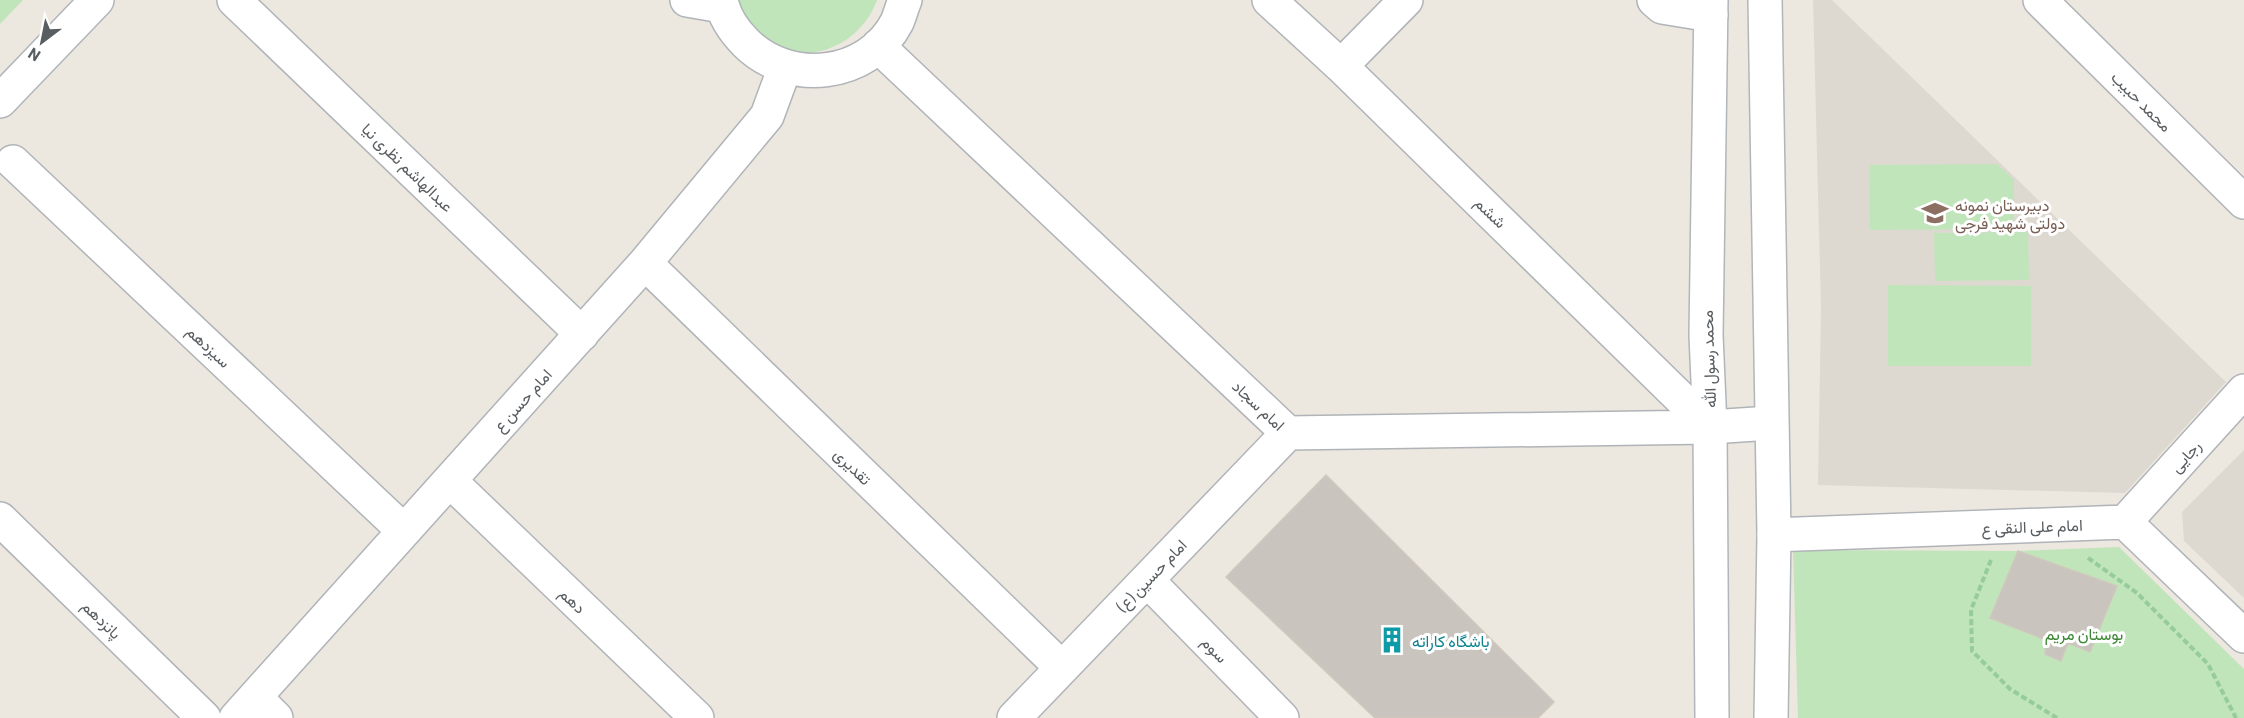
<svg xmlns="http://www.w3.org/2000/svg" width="2244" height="718" font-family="Barlow,Vazirmatn,sans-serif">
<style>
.education{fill:#ded9d0}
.green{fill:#c0e5ba}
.building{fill:#c9c4be;stroke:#d1c8bd;stroke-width:1.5}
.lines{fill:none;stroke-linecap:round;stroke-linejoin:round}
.street-casing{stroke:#b0b4b8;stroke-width:36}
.secondary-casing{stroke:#b1b6bb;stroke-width:36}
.path{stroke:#96cb9d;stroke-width:4;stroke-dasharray:6 3;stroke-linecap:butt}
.street{stroke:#fff;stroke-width:33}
.secondary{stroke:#fff;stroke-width:33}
.labels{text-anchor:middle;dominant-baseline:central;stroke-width:6;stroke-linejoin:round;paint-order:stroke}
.street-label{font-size:16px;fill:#585d61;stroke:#fff}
.education-label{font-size:16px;fill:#785e54;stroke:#fff;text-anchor:start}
.park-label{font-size:16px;fill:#3a8632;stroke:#fff}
.culture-label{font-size:16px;fill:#0d838f;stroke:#fff;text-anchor:start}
</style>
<rect width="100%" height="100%" fill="#ece7df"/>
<path class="education" d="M1813,0H1832L2226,382L2125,493L1818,485L1821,309Z
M2244,450V598L2184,541L2182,512Z"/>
<path class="green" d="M0,0H23L0,24Z
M736,0H877C861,45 807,69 765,41C750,30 744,16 736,0Z
M1997,164L2014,180V229L1870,230L1869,165Z
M2028,232L2029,280L1935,281L1934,233Z
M1888,285L2031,286V366H1888Z
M2119,547L2244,669V718H1798L1793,550L2018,551Z"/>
<path class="building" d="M1326,475L1554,702L1538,718H1375L1226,577Z
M2018,551L2117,586L2090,652L2068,643L2061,661L2045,654L2046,640L1990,618Z"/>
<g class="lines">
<g class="street-casing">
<path id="street" d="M234,0L582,334
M687,0L722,6
M721,0C724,16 735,32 746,43C789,86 868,78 897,22C900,15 902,7 905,0
M1269,0L1341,66L1710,427
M1654,0L1662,7L1711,15
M2040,0L2244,202
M878,46L1288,433L1710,427L1771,423
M1341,66L1406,0
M13,162L404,531
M645,263L1062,668
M450,481L697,718
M0,519L204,718
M2125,522L2244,391
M1774,535L2125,522L2244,636
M1147,580L1282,718
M255,697L276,718
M236,718L645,263L767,116L785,67
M1014,718L1288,433"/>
</g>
<g class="secondary-casing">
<path id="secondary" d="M1711,0L1706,335L1710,427L1712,718
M1765,0L1774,535L1771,718
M0,101L97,0"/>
</g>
<path class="path" d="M2088,558L2137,593L2208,664L2236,718
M1991,560L1971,610L1972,651L2010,689L2057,718"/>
<use href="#street" class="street"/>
<use href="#secondary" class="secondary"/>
</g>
<defs>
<g id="school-bare" transform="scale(2.07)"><path d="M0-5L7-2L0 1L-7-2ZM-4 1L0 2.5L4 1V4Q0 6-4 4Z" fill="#8d6e63" stroke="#fff" stroke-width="2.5" paint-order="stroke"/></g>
<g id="building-bare" transform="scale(2.07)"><path d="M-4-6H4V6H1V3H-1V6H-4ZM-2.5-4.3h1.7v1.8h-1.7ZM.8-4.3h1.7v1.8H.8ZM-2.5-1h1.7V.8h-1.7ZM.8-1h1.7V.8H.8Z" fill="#0f9aa8" stroke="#fff" stroke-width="2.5" paint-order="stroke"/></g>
</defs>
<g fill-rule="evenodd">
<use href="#school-bare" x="1935" y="213"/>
<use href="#building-bare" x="1392" y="640"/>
</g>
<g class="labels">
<g class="street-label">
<text transform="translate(2142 101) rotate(45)">محمد حبیب</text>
<text transform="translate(408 167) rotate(44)">عبدالهاشم نظری نیا</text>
<text transform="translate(1491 212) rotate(44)">ششم</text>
<text transform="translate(209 346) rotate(43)">سیزدهم</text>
<text transform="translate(1708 359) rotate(-92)">محمد رسول الله</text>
<text transform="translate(522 400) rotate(-48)">امام حسن ع</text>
<text transform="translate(1259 405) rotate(43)">امام سجاد</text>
<text transform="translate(2185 456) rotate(-48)">رجایی</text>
<text transform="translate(853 466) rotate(44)">تقدیری</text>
<text transform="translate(2032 526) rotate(-2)">امام علی النقی ع</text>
<text transform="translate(1151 575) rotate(-46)">امام حسین (ع)</text>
<text transform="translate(573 600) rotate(44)">دهم</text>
<text transform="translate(102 619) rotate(44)">پانزدهم</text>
<text transform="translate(1215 649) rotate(46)">سوم</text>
</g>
<g class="education-label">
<text x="1955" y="204">دبیرستان نمونه<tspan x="1955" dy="18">دولتی شهید فرجی</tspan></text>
</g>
<g class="park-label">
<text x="2084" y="633">بوستان مریم</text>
</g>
<g class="culture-label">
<text x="1412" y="640">باشگاه کاراته</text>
</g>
</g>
<g transform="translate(42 42) rotate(212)" stroke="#ffffff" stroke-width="4.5" paint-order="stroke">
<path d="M0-4.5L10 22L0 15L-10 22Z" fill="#585d61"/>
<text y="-9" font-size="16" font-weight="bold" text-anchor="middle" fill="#585d61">N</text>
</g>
</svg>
